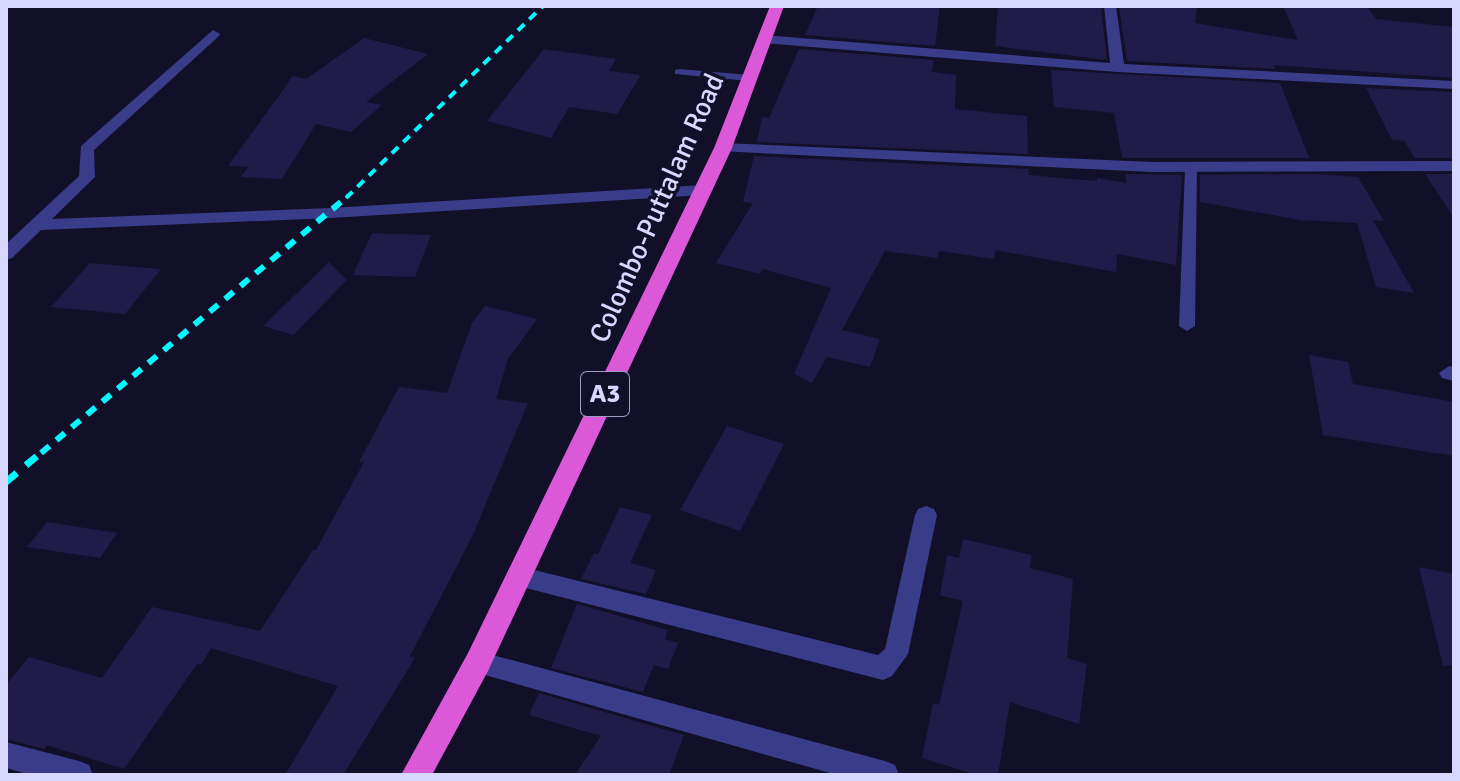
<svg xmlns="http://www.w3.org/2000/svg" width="1460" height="781" font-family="Signika,sans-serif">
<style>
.building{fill:#211b4a}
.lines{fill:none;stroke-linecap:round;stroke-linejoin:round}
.service{fill:#393c89;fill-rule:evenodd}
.minor{fill:#393c89;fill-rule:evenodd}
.trunk{fill:#db58d8;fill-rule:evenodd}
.rail-far2{stroke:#03f9ff;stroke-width:4;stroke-dasharray:9 7;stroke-linecap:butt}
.rail-far1{stroke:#03f9ff;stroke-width:6;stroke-dasharray:11 9;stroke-linecap:butt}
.rail{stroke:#03f9ff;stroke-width:7;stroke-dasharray:14 12;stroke-linecap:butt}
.labels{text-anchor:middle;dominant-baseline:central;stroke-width:7;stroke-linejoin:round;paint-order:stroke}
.shield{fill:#120f29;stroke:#9d9bbf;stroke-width:2}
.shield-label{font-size:26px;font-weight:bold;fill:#d8d7ff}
.street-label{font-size:28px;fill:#d8d7ff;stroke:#120f29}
</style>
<rect width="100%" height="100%" fill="#120f29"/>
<path class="building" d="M818,6H940L935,46L805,35Z
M998,6H1101L1107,60L995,46Z
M1119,6H1197L1195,23L1298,40L1283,6H1367L1376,19L1454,27V78L1273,65L1275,69L1127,61Z
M364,38L428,54L366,102L382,105L351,132L316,124L282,179L241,177L248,167L228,166L293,76L306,79Z
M544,49L616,59L609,71L641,75L617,114L569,107L551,138L487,121Z
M799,49L934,60L932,72L956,75L955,109L1027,116L1028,154L757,142L762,117L769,118Z
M1051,70L1280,83L1309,158H1122L1114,113L1054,107Z
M1366,88L1454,92V158H1415L1404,141L1392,140Z
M754,156L1028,169L1029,175L1097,181V178L1127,183L1125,174L1182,175L1176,265L1117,254L1116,272L995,250L994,259L939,251L937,258L885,251L842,330L880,339L870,367L827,357L812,383L794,374L831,288L763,269L760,274L716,263L753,203L743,202Z
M1315,174L1358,177L1384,221L1373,220L1414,293L1376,287L1357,223L1300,220L1200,202V175Z
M1425,174H1454V218Z
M372,233L431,235L415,277L353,275Z
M329,262L347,280L293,335L263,326Z
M90,263L161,269L125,314L51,307Z
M485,306L537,319L508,359L496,399L528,403L472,537L410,656L415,658L343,775H285L338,686L211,648L201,665L197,664L124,769L47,745L45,749L6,739V685L29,657L102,678L152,607L260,631L313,550H316L364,462H359L399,387L447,393L472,323Z
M1309,355L1348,362L1353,384L1454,402V456L1323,435Z
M727,426L784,444L740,531L680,510Z
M620,507L652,515L630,563L656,570L646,594L581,579L594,553L598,554Z
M47,522L117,533L100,558L27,547Z
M963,539L1032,555L1030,568L1073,579L1067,658L1087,664L1079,724L1010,702L998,775H976L922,758L933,703L939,705L963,601L940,595L947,555L959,558Z
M1419,567L1454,574V665L1443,666Z
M577,604L668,630L665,639L678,643L668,669L654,665L643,692L551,668Z
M539,693L684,735L669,775H575L601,736L529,715Z"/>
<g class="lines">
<path class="service" d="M679,69L749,75L755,78L749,81L675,74V70Z
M1191,164L1197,168L1195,326L1187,331L1179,326L1185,168Z"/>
<path class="minor" d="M1104,6H1116L1124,64L1454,81V89L1117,72L763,43L756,39L763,35L1110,63Z
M213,30L220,34L218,37L94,150L95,177L52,219L331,208L703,185L711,190L703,195L331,218L41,230L12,258L6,260V244L79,176L81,146Z
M723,143L1152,162L1454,161V171L1152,172L718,151L715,148Z
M1449,366L1454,367V381L1442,378L1439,373Z
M926,506L934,509L937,515L908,654L892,676L883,680L518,586L510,583L506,576L510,569L518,566L878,655L885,649L915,515L918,509Z
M478,651L885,761L895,765L899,775H837L478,673L469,670L465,662L469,654Z
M6,742L79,761L89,765L93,775H31L6,768Z"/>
<path class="trunk" d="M770,6H784L732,148L488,671L432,775H401L468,653L714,148Z"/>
<path class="rail-far2" d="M346,198L543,6"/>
<path class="rail-far1" d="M41,453L348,196"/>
<path class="rail" d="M6,482L43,451"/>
</g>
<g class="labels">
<rect class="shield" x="581" y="372" width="48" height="44" rx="6"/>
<g class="shield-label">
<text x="605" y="394">A3</text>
</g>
<g class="street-label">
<text transform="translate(657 208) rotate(-66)">Colombo-Puttalam Road</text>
</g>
</g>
<rect width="1460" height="781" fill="none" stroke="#d8d7ff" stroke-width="16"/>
</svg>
